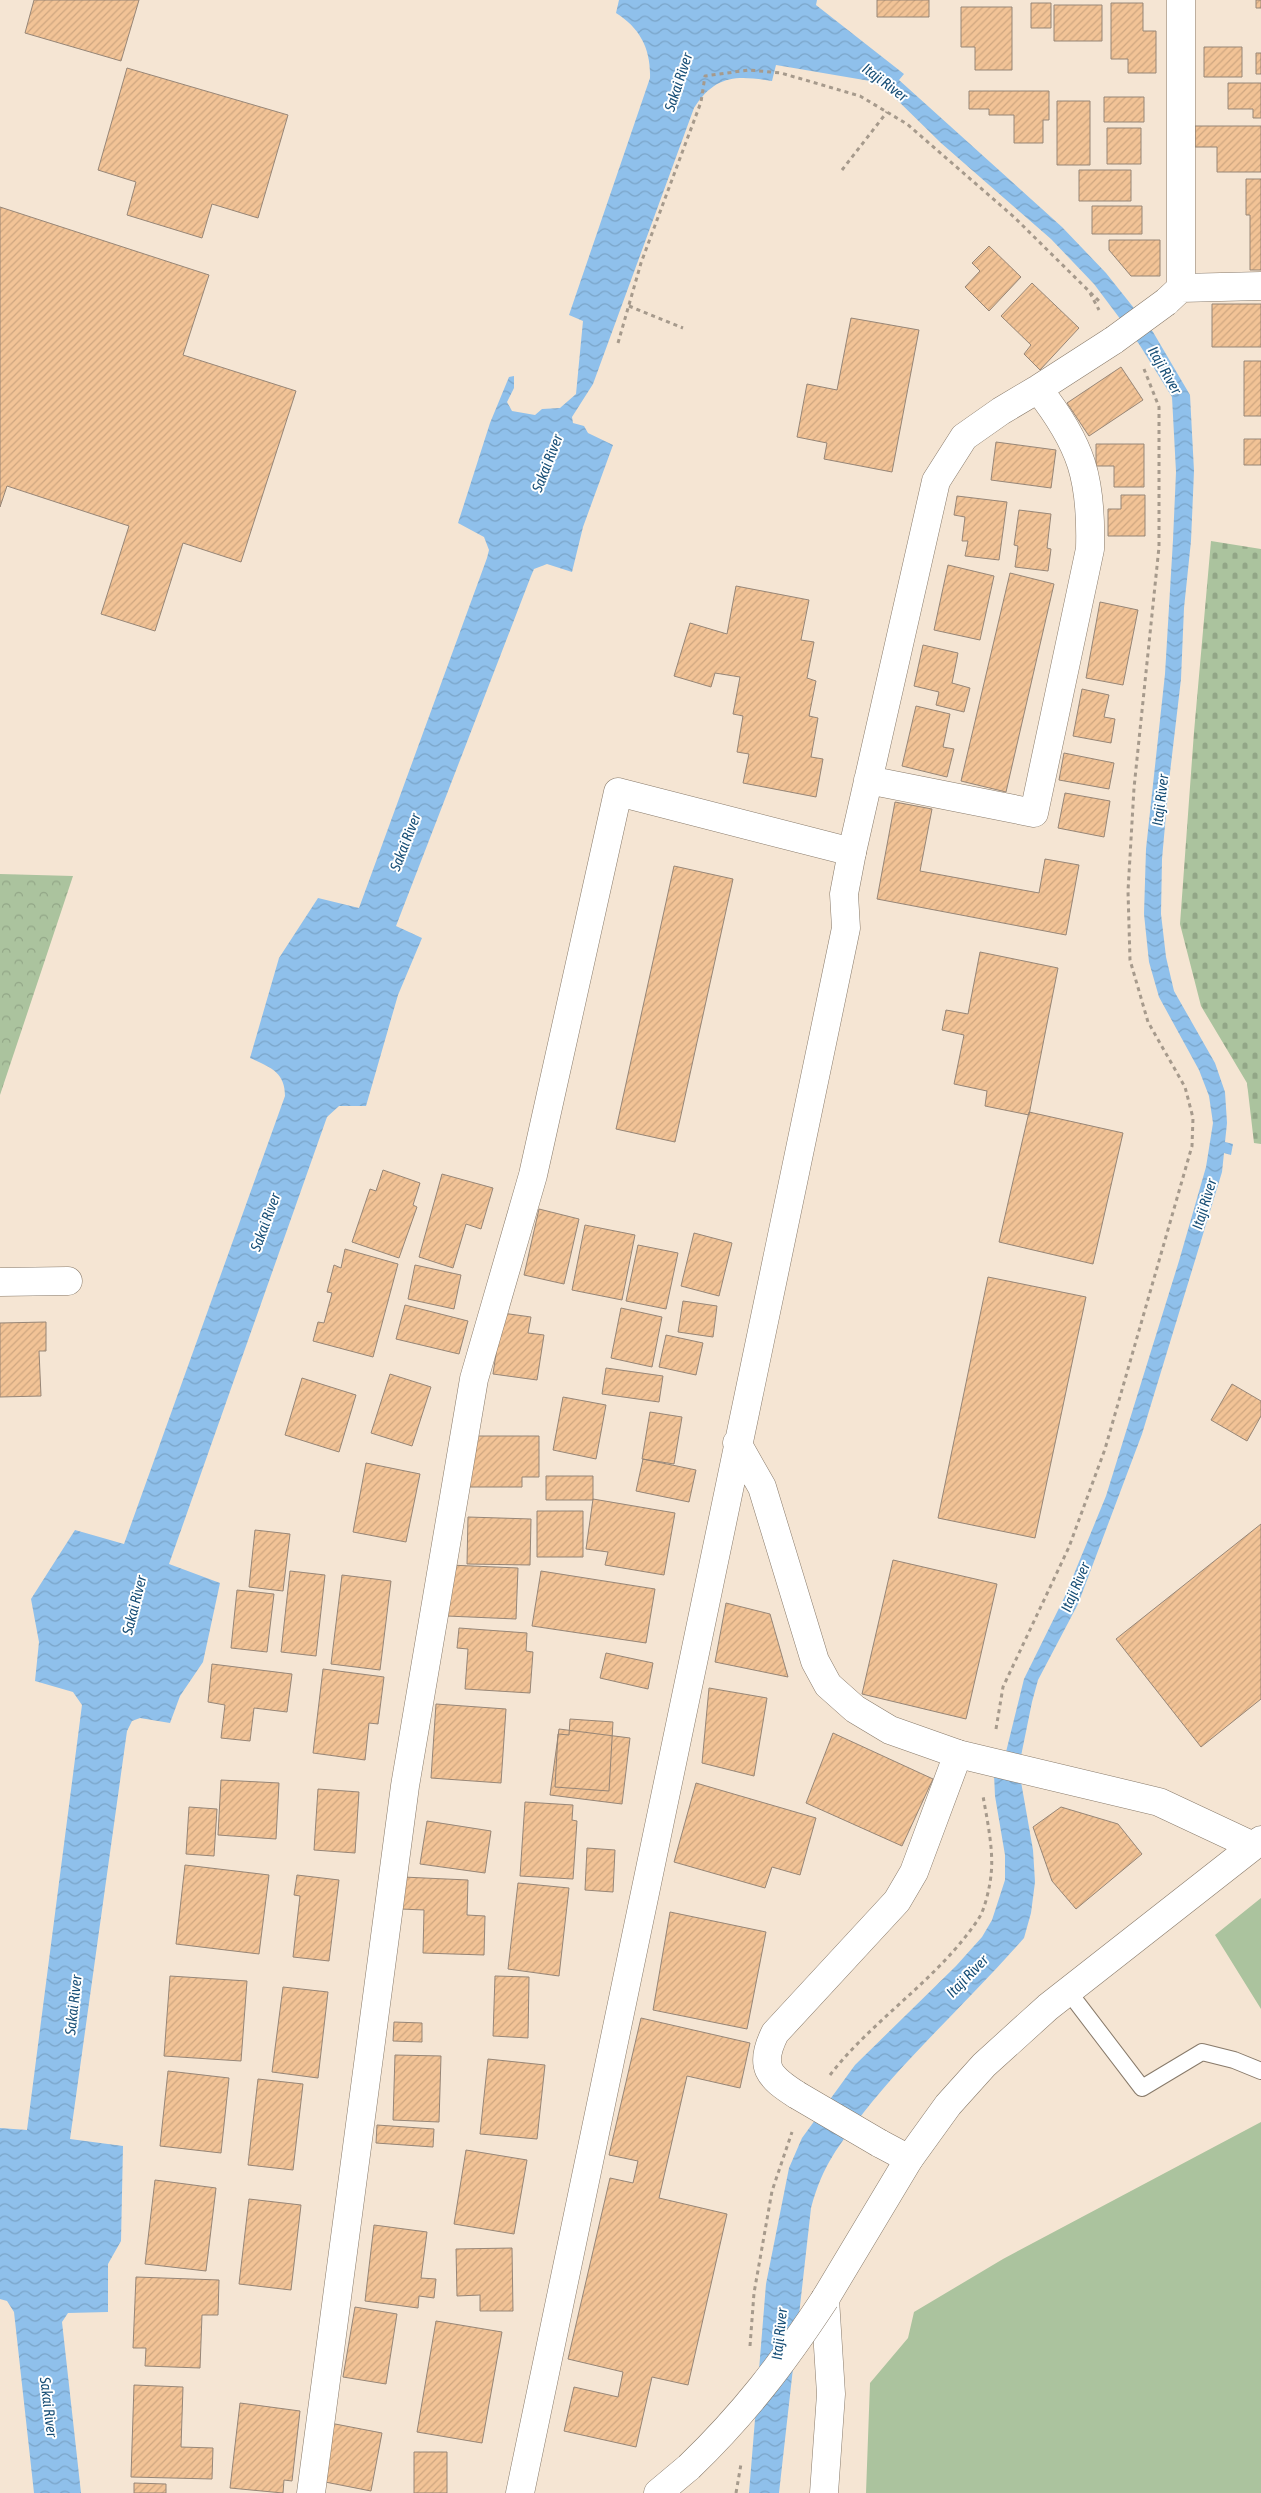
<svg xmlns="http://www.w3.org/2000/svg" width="1261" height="2493" font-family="'Asap Condensed',sans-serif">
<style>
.green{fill:#abc39e}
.cemetery{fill:url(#cemetery-stones)}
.park{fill:url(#park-crowns)}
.water{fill:url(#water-waves)}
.building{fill:url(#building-hatch);stroke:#978677}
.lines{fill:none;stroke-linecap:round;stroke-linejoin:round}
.service-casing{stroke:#887a6a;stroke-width:18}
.minor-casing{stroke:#887a6a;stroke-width:29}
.tertiary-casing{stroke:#887a6a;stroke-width:29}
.path{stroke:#a69a8c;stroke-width:3;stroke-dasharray:4 4;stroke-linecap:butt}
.service{stroke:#fff;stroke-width:16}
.minor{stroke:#fff;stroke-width:28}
.tertiary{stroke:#fff;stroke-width:28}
.minor-bridge-casing{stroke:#887a6a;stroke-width:29;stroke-linecap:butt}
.tertiary-bridge-casing{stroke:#887a6a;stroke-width:29;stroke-linecap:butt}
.minor-bridge{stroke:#fff;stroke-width:28}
.tertiary-bridge{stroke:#fff;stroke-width:28}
.labels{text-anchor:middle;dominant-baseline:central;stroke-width:4;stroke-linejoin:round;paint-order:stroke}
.water-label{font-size:15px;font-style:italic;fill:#184f77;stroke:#fff}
</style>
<defs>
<pattern id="cemetery-stones" width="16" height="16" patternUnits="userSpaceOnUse" patternTransform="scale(1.25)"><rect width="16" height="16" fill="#abc39e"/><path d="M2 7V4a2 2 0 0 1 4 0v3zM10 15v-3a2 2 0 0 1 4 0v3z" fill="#92a687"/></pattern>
<pattern id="park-crowns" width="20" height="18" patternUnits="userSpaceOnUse" patternTransform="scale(1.25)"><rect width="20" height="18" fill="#abc39e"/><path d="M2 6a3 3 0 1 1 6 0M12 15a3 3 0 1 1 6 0" fill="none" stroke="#92a687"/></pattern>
<pattern id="water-waves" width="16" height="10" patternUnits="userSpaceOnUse" patternTransform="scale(1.25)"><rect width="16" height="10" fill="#8fc0eb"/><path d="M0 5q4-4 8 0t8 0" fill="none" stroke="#7aa4c8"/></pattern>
<pattern id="building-hatch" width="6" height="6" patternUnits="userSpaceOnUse" patternTransform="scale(1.25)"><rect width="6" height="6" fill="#f2c396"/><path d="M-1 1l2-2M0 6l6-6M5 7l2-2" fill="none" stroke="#cea680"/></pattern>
</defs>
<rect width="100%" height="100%" fill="#f5e5d3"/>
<path class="green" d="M1261,1898V2009L1215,1935Z
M1261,2122V2493H866L870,2383L908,2338L914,2312L1003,2259Z"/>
<path class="cemetery" d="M1211,541L1261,549V1144L1254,1143L1247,1083L1201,1006L1180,924L1194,732Z"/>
<path class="park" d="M0,874L73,876L0,1095Z"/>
<path class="water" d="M619,0H817L816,5L904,74L899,80L1062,227L1106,273L1153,332L1190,395L1194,471L1191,541L1184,608L1181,679L1169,781L1162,859L1161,914L1166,957L1174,991L1215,1063L1225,1092L1227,1123L1225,1142L1233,1144L1231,1155L1224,1153L1222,1172L1142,1434L1078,1604L1038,1680L1032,1702L1021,1756L1020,1776L1033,1850L1035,1882L1031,1913L1024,1938C972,1998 913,2050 864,2112C838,2147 823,2164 811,2208L779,2493H749L766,2284L789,2168L802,2138L855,2065L956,1966L982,1937L992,1920L1005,1880V1855L995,1796L994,1774L1006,1752L1024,1679L1065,1596L1106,1496L1179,1261L1206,1167L1213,1123L1209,1096L1199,1070L1159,997L1149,962L1144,914L1146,849L1165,674L1173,540L1176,472L1172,397L1139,344L1094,284L1051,239L941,143L888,91L870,81L776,65L772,81C736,75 715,75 694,108L593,384L572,417L573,423L584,426L588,433L613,445L583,527L572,572L547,564L534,569L531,576L396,926L422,938L398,995L366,1106H339L327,1117L169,1564L220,1583L203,1662L180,1696L170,1723L140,1718L132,1721L127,1731L70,2139L123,2146L121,2241L108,2264V2312L68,2313L62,2322L81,2493H34L14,2312L7,2301L0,2299V2128L27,2130L82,1705L73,1692L35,1681L39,1642L31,1599L75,1530L124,1544L285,1096C285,1072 270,1067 250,1058L279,958L318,898L359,908L487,558L489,550L484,537L458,523L490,423L509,377L514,376V388L507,402L512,411L535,415L542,409L560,408L576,394L583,321L569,315L650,78C651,49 640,28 616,13Z"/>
<path class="building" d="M34,0H139L121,61L25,33Z
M877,0H929V17H877Z
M1256,0H1261V8H1256Z
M1031,3H1051V28H1031Z
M1111,3H1143V31H1156V73H1128V59H1111Z
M1054,5H1102V41H1054Z
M961,7H1012V70H975V47H961Z
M1204,47H1242V77H1204Z
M1256,53H1261V74H1256Z
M127,68L288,115L258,218L212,204L202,238L127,215L136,182L98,170Z
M1228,83H1261V118H1253V109H1228Z
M969,91H1049V120H1043V143H1014V115H989V109H969Z
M1104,97H1144V122H1104Z
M1057,101H1090V165H1057Z
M1195,126H1261V172H1217V147H1195Z
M1107,128H1141V164H1107Z
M1079,170H1131V201H1079Z
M1246,179H1261V270H1250V215H1246Z
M1092,206H1142V234H1092Z
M0,207L209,275L183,355L296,391L241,562L183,543L155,631L101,614L129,526L7,486L0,507Z
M1109,240H1160V276H1131L1109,250Z
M989,246L1021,277L989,311L965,287L980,271L972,263Z
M1032,283L1079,328L1040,370L1024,354L1031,345L1001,316Z
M1212,304H1261V347H1212Z
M851,318L919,330L892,472L824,459L827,443L797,437L807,384L837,390Z
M1244,361H1261V416H1244Z
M1121,367L1143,400L1089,436L1067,403Z
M1244,439H1261V465H1244Z
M996,442L1056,450L1051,488L991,480Z
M1096,444H1144V487H1114V466H1096Z
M1121,495H1145V536H1108V509H1121Z
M957,496L1007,502L999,560L965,556L968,541H962L965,517L954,515Z
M1019,510L1051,514L1047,548L1051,549L1048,571L1015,567L1018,546L1014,545Z
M948,565L994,576L980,640L934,630Z
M1010,573L1054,584L1006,792L961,781Z
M736,586L809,600L801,640L814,642L807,678L816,681L809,716L818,718L811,757L823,759L816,797L743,783L749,754L737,752L743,716L733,714L740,677L715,673L711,687L674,676L690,623L727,634Z
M1100,602L1138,610L1123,685L1086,678Z
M923,645L958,653L952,683L970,688L964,712L936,705L939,692L914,686Z
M1082,689L1109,695L1104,717L1115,719L1111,743L1073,736Z
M916,706L950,714L943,747L954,749L947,777L902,766Z
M1064,753L1114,763L1109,789L1059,780Z
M1065,793L1110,801L1104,837L1058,828Z
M895,802L932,809L920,871L1039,893L1045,859L1079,865L1066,935L877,899Z
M674,866L733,879L675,1142L616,1129Z
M980,952L1058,968L1029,1115L985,1106L987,1091L954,1084L964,1035L942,1030L946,1010L968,1014Z
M1029,1112L1123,1133L1093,1264L999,1242Z
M383,1170L420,1183L413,1205L417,1207L399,1258L352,1242L370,1189L376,1191Z
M442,1174L493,1188L481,1229L466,1224L453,1268L419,1257Z
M539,1209L579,1219L564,1284L524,1275Z
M585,1225L635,1235L622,1300L572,1290Z
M694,1233L732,1243L719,1296L681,1286Z
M638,1245L678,1253L666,1309L626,1301Z
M345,1249L398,1264L373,1357L313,1341L318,1322L324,1323L332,1293L327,1292L334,1265L341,1268Z
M415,1265L461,1275L454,1309L408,1299Z
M988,1277L1086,1297L1035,1538L938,1518Z
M683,1301L717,1306L713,1337L678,1332Z
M405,1305L468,1321L459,1354L396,1339Z
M621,1308L662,1317L652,1367L611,1358Z
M502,1313L531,1317L528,1333L544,1335L537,1380L493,1374Z
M46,1322V1351H39L41,1396L0,1397V1323Z
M666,1335L703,1343L696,1375L659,1367Z
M606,1368L663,1376L659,1402L602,1394Z
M390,1374L431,1387L412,1446L371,1433Z
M302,1378L356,1395L339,1452L285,1435Z
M1232,1384L1261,1401V1416L1247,1441L1211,1420Z
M563,1397L606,1405L596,1459L553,1450Z
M650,1412L682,1417L674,1464L642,1459Z
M466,1436H539V1477H522V1487H466Z
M643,1459L696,1470L689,1502L636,1491Z
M366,1463L420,1474L406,1542L353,1532Z
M546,1476H593V1500H546Z
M593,1499L675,1513L664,1575L605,1565L608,1552L586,1549Z
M537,1511H583V1557H537Z
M468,1517L531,1519L530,1565L467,1564Z
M1261,1524V1699L1201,1747L1116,1639Z
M255,1530L290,1534L283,1591L249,1587Z
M893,1560L997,1584L966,1719L862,1694Z
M449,1565L518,1568L516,1619L447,1616Z
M290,1571L325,1575L316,1656L281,1652Z
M541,1571L655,1589L646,1643L532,1626Z
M342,1575L391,1581L380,1670L331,1664Z
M237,1590L274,1594L267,1652L231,1648Z
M726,1603L770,1614L788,1677L715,1662Z
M459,1628L527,1633L526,1651L533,1652L530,1693L465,1689L468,1649L457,1648Z
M606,1653L653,1663L648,1689L600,1678Z
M212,1664L292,1674L287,1712L254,1708L250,1741L221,1738L225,1705L208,1702Z
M323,1669L384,1677L378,1724L369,1723L365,1760L313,1753Z
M709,1688L767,1698L754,1776L702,1763Z
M436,1704L506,1709L501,1783L431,1778Z
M570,1719L613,1722L609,1791L555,1787L558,1734L569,1735Z
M559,1729L630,1738L622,1804L550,1795Z
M833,1733L933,1779L902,1846L806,1803Z
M221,1780L279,1783L276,1839L218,1835Z
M696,1783L816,1818L800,1875L772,1867L765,1888L674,1862Z
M318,1789L359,1792L355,1853L314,1850Z
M525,1802L573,1805L572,1820L577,1821L573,1879L520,1876Z
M189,1807L217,1809L214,1856L186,1854Z
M1061,1807L1118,1824L1142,1854L1076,1909L1052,1881L1033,1827Z
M427,1821L491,1831L485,1873L420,1864Z
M587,1848L615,1850L613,1892L585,1890Z
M185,1865L269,1875L259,1954L176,1944Z
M297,1875L339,1880L329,1961L293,1957L300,1896L294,1895Z
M403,1877L468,1880L467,1915L485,1916L484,1955L423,1953L424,1910L401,1909Z
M518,1883L569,1888L559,1976L508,1969Z
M670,1912L766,1932L747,2029L653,2010Z
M170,1976L247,1981L241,2061L164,2056Z
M495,1976L529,1977L528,2038L493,2036Z
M283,1987L328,1992L318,2078L272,2072Z
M641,2018L750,2043L740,2088L687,2076L659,2198L727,2214L688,2385L652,2377L636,2447L564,2431L574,2387L618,2397L623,2372L568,2359L610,2178L633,2183L638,2161L609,2155Z
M394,2022L422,2023V2042L393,2041Z
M395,2055L441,2056L439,2122L393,2120Z
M488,2059L545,2065L537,2139L480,2134Z
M168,2071L229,2078L221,2153L160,2146Z
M258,2079L303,2084L293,2170L248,2165Z
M377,2125L434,2129L433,2147L376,2143Z
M466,2150L527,2160L514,2234L454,2224Z
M155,2180L216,2188L206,2271L145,2264Z
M249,2199L301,2205L291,2290L239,2284Z
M374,2225L427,2232L421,2278L436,2279L434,2298L419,2296L418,2308L365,2301Z
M512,2248L513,2311H480V2295L457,2296L456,2249Z
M136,2277L219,2280L218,2315H202L200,2368L145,2366L146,2348H133Z
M355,2307L397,2314L386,2384L343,2377Z
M436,2321L502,2332L482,2443L417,2432Z
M134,2385L183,2387L181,2447L213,2448L212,2479L131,2477Z
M240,2403L300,2411L292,2481L284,2480L283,2493L230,2488Z
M330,2423L382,2433L371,2491L320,2481Z
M414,2452H447V2493H414Z
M134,2483L166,2484V2493H134Z"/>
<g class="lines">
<g class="service-casing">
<path id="service" d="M1068,1991L1142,2088L1202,2052L1234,2060L1261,2071"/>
</g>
<g class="minor-casing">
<path id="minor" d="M1181,288L1261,286
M1166,302L1181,288V0
M868,780L1034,813L1090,549C1092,479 1082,445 1038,389
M0,1282L68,1281
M797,2095C769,2077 758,2067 775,2033L897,1901L914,1872L958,1754
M879,2143L909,2159
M311,2493L405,1786L474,1379L533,1175L618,792L852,852L936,481L964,437L1001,411L1038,389L1114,340
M824,2493L831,2394L825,2299"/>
</g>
<g class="tertiary-casing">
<path id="tertiary" d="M737,1443L762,1487L815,1661L828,1685L855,1709L890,1730L958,1754L1159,1802L1253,1846
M825,2299L909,2159L948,2105L984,2065L1048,2007L1261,1840
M520,2493L846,928L844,894L852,852
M658,2493L689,2467"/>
</g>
<path class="path" d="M842,170L887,112
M1090,293L1099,310
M629,306L683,328
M618,343L641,263L701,102L705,76L749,70L781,73L860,96L907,124L1014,217L1099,301
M996,1729L1003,1687L1069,1547L1105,1449L1192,1146L1193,1118L1185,1087L1148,1022L1130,960L1128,891L1134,788L1159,547V407L1144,369
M830,2075C874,2018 939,1979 979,1918C985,1909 990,1886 991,1875C994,1851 987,1819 983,1796
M750,2346L754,2293L772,2191L792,2132
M736,2493L741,2464"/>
<use href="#service" class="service"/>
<use href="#minor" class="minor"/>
<use href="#tertiary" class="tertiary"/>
<g class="minor-bridge-casing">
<path id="minor-bridge" d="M1114,340L1166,302
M797,2095L879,2143"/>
</g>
<g class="tertiary-bridge-casing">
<path id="tertiary-bridge" d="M689,2467C744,2414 783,2363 825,2299"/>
</g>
<use href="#minor-bridge" class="minor-bridge"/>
<use href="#tertiary-bridge" class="tertiary-bridge"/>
</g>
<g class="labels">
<g class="water-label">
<text transform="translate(678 82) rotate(-72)">Sakai River</text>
<text transform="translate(885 82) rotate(37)">Itaji River</text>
<text transform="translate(1165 370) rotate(60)">Itaji River</text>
<text transform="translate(547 463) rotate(-69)">Sakai River</text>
<text transform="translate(1160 800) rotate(-83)">Itaji River</text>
<text transform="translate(405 842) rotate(-69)">Sakai River</text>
<text transform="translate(1204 1204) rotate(-73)">Itaji River</text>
<text transform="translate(265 1222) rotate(-70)">Sakai River</text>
<text transform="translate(1075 1587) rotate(-67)">Itaji River</text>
<text transform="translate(134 1605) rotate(-76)">Sakai River</text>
<text transform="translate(967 1976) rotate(-46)">Itaji River</text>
<text transform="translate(73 2005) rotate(-84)">Sakai River</text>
<text transform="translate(779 2334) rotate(-84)">Itaji River</text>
<text transform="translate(49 2407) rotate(83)">Sakai River</text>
</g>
</g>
</svg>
